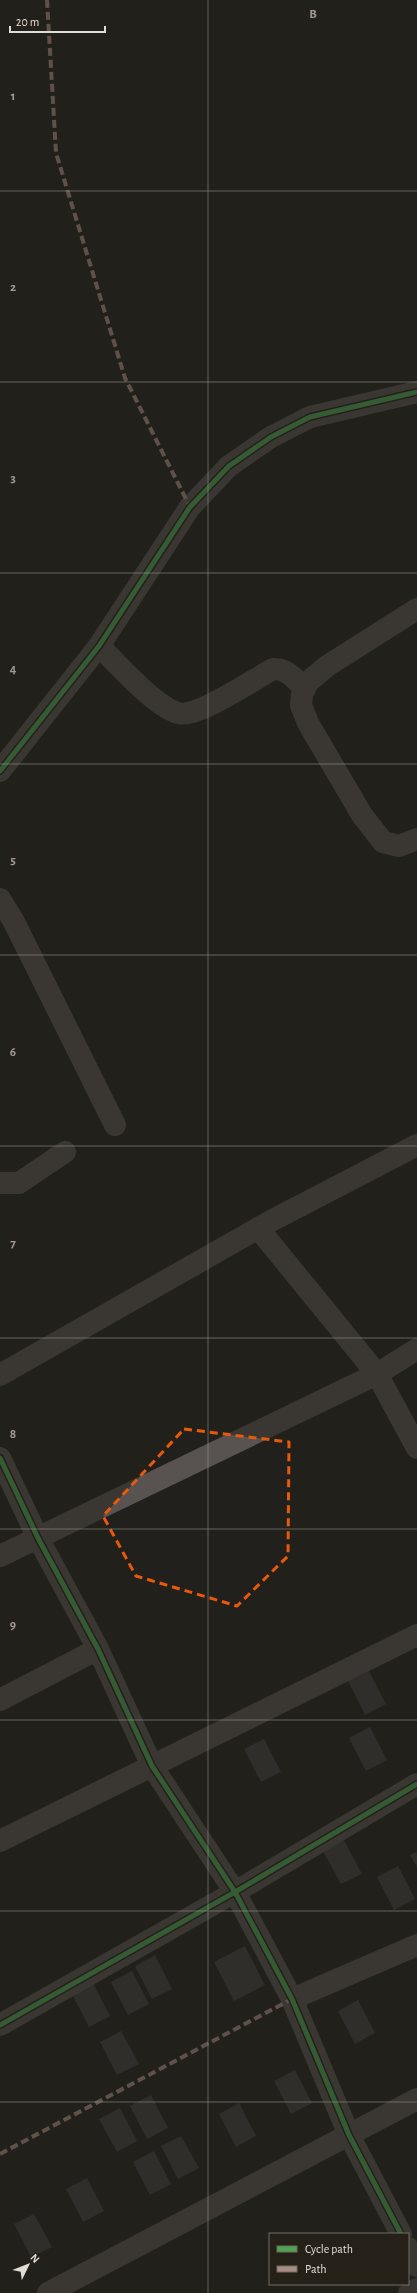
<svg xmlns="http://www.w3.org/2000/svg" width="417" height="2293" font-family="'Alegreya Sans',sans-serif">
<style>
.building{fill:#3e3e3c}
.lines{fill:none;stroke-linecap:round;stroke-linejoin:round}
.minor{stroke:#585351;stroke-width:22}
.quiet{stroke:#a88b81;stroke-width:4;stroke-dasharray:8 4;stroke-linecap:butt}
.cycleway-casing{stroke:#262118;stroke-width:8}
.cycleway{stroke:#4ca352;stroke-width:5}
.marked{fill:none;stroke:#e8590c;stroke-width:3;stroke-dasharray:8 5;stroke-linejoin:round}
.grid{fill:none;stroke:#9e9b96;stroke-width:1;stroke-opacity:0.55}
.grid-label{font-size:13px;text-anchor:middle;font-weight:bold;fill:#9e9b96;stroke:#262118;stroke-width:4;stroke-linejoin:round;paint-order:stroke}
</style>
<rect width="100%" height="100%" fill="#22201c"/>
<path class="building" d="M369,1671L386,1704L365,1715L348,1681Z
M370,1727L387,1760L366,1771L349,1738Z
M264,1739L281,1772L261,1782L244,1749Z
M344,1840L362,1874L341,1884L323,1851Z
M417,1852V1867L410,1855Z
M398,1866L415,1899L394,1910L377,1877Z
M245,1946L265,1985L234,2001L214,1962Z
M155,1955L172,1989L152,1999L135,1966Z
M132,1971L149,2004L128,2015L111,1982Z
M93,1983L110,2016L89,2027L72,1994Z
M358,2000L375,2033L355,2044L338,2011Z
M121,2031L139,2064L117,2075L100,2042Z
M295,2070L312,2103L291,2114L274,2081Z
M151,2095L168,2128L147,2139L130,2106Z
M239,2103L256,2136L236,2147L219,2114Z
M120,2108L137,2141L117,2152L99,2119Z
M181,2136L199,2168L178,2179L161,2146Z
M154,2151L171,2184L150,2195L133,2162Z
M87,2178L104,2211L83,2222L66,2189Z
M34,2214L52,2247L31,2257L14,2224Z"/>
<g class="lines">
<path class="minor" d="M417,609L327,666L308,682L302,694L301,705L308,723L362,815L383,842L399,846L417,839
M99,646C118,664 154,706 178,713C197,719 254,679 273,669C287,668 296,680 305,689
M0,771L99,646L190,507L229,466L271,437L310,417L417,392
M0,899L13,920L115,1125
M0,1183H19L65,1152
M258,1228L377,1374L417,1448
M0,1375L269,1222L417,1145
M0,1458L38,1538L98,1649L152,1766L235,1892L292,1999L349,2135L401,2234
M0,1556L377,1374L417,1349
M0,1700L98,1649
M0,1841L417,1635
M292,1999L417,1945
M0,2025L235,1892L417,1784
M408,2248L417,2266
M48,2293L417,2099
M409,2293L417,2289"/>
<path class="quiet" d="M47,0L56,153L125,378L190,507
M0,2154L292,1999"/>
<g class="cycleway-casing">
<path id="cycleway" d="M0,771L99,646L190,507L229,466L271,437L310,417L417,392
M0,1458L38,1538L98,1649L152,1766L235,1892L292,1999L349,2135L401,2234
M0,2025L235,1892L417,1784"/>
</g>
<use href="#cycleway" class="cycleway"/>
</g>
<path d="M0 0H417V2293H0ZM184,1429L289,1442L288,1556L237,1606L136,1576L103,1516Z" fill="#22201c" fill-opacity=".55" fill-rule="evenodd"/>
<path class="marked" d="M184,1429L289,1442L288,1556L237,1606L136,1576L103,1516Z"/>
<path class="grid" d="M208,0V2293M0,191H417M0,382H417M0,573H417M0,764H417M0,955H417M0,1146H417M0,1338H417M0,1529H417M0,1720H417M0,1911H417M0,2102H417"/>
<g class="grid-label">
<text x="313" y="18">B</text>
<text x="13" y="100">1</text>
<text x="13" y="291">2</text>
<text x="13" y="482">3</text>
<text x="13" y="673">4</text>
<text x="13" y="864">5</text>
<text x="13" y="1056">6</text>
<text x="13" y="1247">7</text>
<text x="13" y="1438">8</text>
<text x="13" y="1629">9</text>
</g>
<rect x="269" y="2233" width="140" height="52" fill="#262118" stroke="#706c64"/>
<rect x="277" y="2246" width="20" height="6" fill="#4ca352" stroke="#706c64"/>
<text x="305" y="2253" font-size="12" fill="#e0ddd7">Cycle path</text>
<rect x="277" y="2266" width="20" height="6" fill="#a88b81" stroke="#706c64"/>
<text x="305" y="2273" font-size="12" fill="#e0ddd7">Path</text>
<g transform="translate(28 2265) rotate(47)" stroke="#262118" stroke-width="3" paint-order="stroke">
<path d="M0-3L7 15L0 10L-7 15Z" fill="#e0ddd7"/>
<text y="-6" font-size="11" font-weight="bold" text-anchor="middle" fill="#e0ddd7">N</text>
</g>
<path d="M10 26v6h95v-6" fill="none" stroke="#e0ddd7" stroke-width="2"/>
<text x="16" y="26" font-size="12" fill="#e0ddd7" stroke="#262118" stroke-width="3" paint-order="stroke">20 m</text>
</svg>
